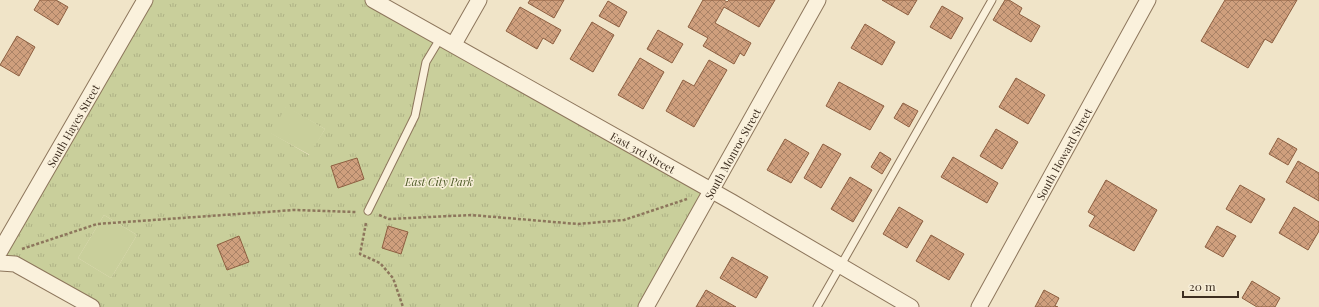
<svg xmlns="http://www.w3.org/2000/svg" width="1319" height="307" font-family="'Playfair Display',serif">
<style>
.green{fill:#c9cf9b}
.park{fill:url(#park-tufts);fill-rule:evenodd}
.building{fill:url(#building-cross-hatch);stroke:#8d5f41}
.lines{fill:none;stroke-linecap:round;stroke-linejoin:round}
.service-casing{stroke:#8d765c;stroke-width:9}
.minor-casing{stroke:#8d765c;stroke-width:17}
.path{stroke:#8d765c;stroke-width:2.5;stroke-dasharray:3 2;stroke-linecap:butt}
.service{stroke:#faf1dc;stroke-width:7}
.minor{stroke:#faf1dc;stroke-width:15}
.labels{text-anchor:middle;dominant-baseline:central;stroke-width:3;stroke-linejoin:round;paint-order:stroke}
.street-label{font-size:11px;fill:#3d2e20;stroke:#f7eed8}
.park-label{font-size:11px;font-style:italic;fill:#4d5a26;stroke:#f7eed8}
</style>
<defs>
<pattern id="park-tufts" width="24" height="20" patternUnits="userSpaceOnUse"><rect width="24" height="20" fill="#c9cf9b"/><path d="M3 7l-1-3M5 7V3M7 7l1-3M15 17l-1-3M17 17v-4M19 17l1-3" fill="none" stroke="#aeb285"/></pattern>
<pattern id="building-cross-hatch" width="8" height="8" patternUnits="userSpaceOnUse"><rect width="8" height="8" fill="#cf9f7d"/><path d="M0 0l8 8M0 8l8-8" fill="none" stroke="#a98266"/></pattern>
</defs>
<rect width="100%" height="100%" fill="#f0e4c8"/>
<path class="green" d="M286,106L325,129L310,155L270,133Z
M104,215L137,235L111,278L78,258Z"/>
<path class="park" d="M145,0H373L712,191L646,307H92L0,263ZM286,107L325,129L309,155L271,133ZM104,215L137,235L111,278L78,258Z"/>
<path class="building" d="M40,0H56L68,7L58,25L34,10Z
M530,0H564L554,18L528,3Z
M703,0H724L727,2L729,0H775L759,27L724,7L715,23L751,43L744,56L740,53L734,64L703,46L708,38L688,27Z
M882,0H917L908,15Z
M1005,0H1009L1022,8L1019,14L1040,26L1031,42L993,20Z
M1225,0H1297L1272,43L1265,39L1248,68L1201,41Z
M608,1L627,12L619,27L599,16Z
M942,6L963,18L951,39L930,27Z
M520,7L561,30L553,44L543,38L537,49L506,31Z
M592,22L614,35L593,72L570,59Z
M865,24L895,42L882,65L851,48Z
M658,30L683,44L672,63L647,49Z
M17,36L35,47L19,76L0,65Z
M640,58L664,72L643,109L618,95Z
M709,60L727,70L694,127L666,111L683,80L694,86Z
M1016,78L1045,95L1028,124L999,107Z
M839,82L884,106L870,130L826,106Z
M903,103L918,111L909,127L894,118Z
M996,129L1018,142L1002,169L980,156Z
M1278,138L1297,149L1288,165L1269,154Z
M785,139L809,153L791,183L767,170Z
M823,144L841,154L821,188L804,178Z
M880,152L891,159L882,174L871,167Z
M953,157L998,183L987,203L941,177Z
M357,158L364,179L338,188L331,166Z
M1298,161L1319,173V201L1286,182Z
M850,177L872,190L853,222L831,209Z
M1106,180L1157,210L1134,251L1089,226L1095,216L1088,212Z
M1240,185L1265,199L1251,223L1226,209Z
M899,207L923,221L907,248L883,234Z
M1294,207L1319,222V231L1308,250L1279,233Z
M388,226L408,232L401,254L382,248Z
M1217,226L1236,236L1223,257L1205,247Z
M931,235L964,254L949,280L916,261Z
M239,236L249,262L227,270L217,245Z
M732,257L768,277L756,298L720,278Z
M1252,281L1280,298L1275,307H1257L1242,298Z
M706,290L736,307H696Z
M1044,290L1059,298L1055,306L1058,307H1035Z"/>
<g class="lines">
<g class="service-casing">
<path id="service" d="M368,211L415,116L426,62L441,37
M817,307L992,0"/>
</g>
<g class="minor-casing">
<g id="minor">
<path id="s1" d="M373,0L732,202L911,307"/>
<path d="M454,44L479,0"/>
<path id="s2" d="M0,251L145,0"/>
<path d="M0,263L15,264L92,307"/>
<path id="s3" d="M646,307L818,0"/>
<path id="s4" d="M979,307L1148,0"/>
</g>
</g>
<path class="path" d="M379,215L389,219L471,215L578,224L624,220L687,199
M366,223L360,254L380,263L393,278L403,307
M22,249L97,224L294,210L356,212"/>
<use href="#service" class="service"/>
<use href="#minor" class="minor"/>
</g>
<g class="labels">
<g class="street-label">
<text stroke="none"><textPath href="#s2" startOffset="145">South Hayes Street</textPath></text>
<text stroke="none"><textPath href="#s1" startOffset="310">East 3rd Street</textPath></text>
<text stroke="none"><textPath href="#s3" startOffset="176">South Monroe Street</textPath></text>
<text stroke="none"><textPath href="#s4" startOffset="175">South Howard Street</textPath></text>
</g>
<g class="park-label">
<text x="439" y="181">East City Park</text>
</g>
</g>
<path d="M1183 291v6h55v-6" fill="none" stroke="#3d2e20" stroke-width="2"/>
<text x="1189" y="291" font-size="12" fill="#3d2e20" stroke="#f7eed8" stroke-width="3" paint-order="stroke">20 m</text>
</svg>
